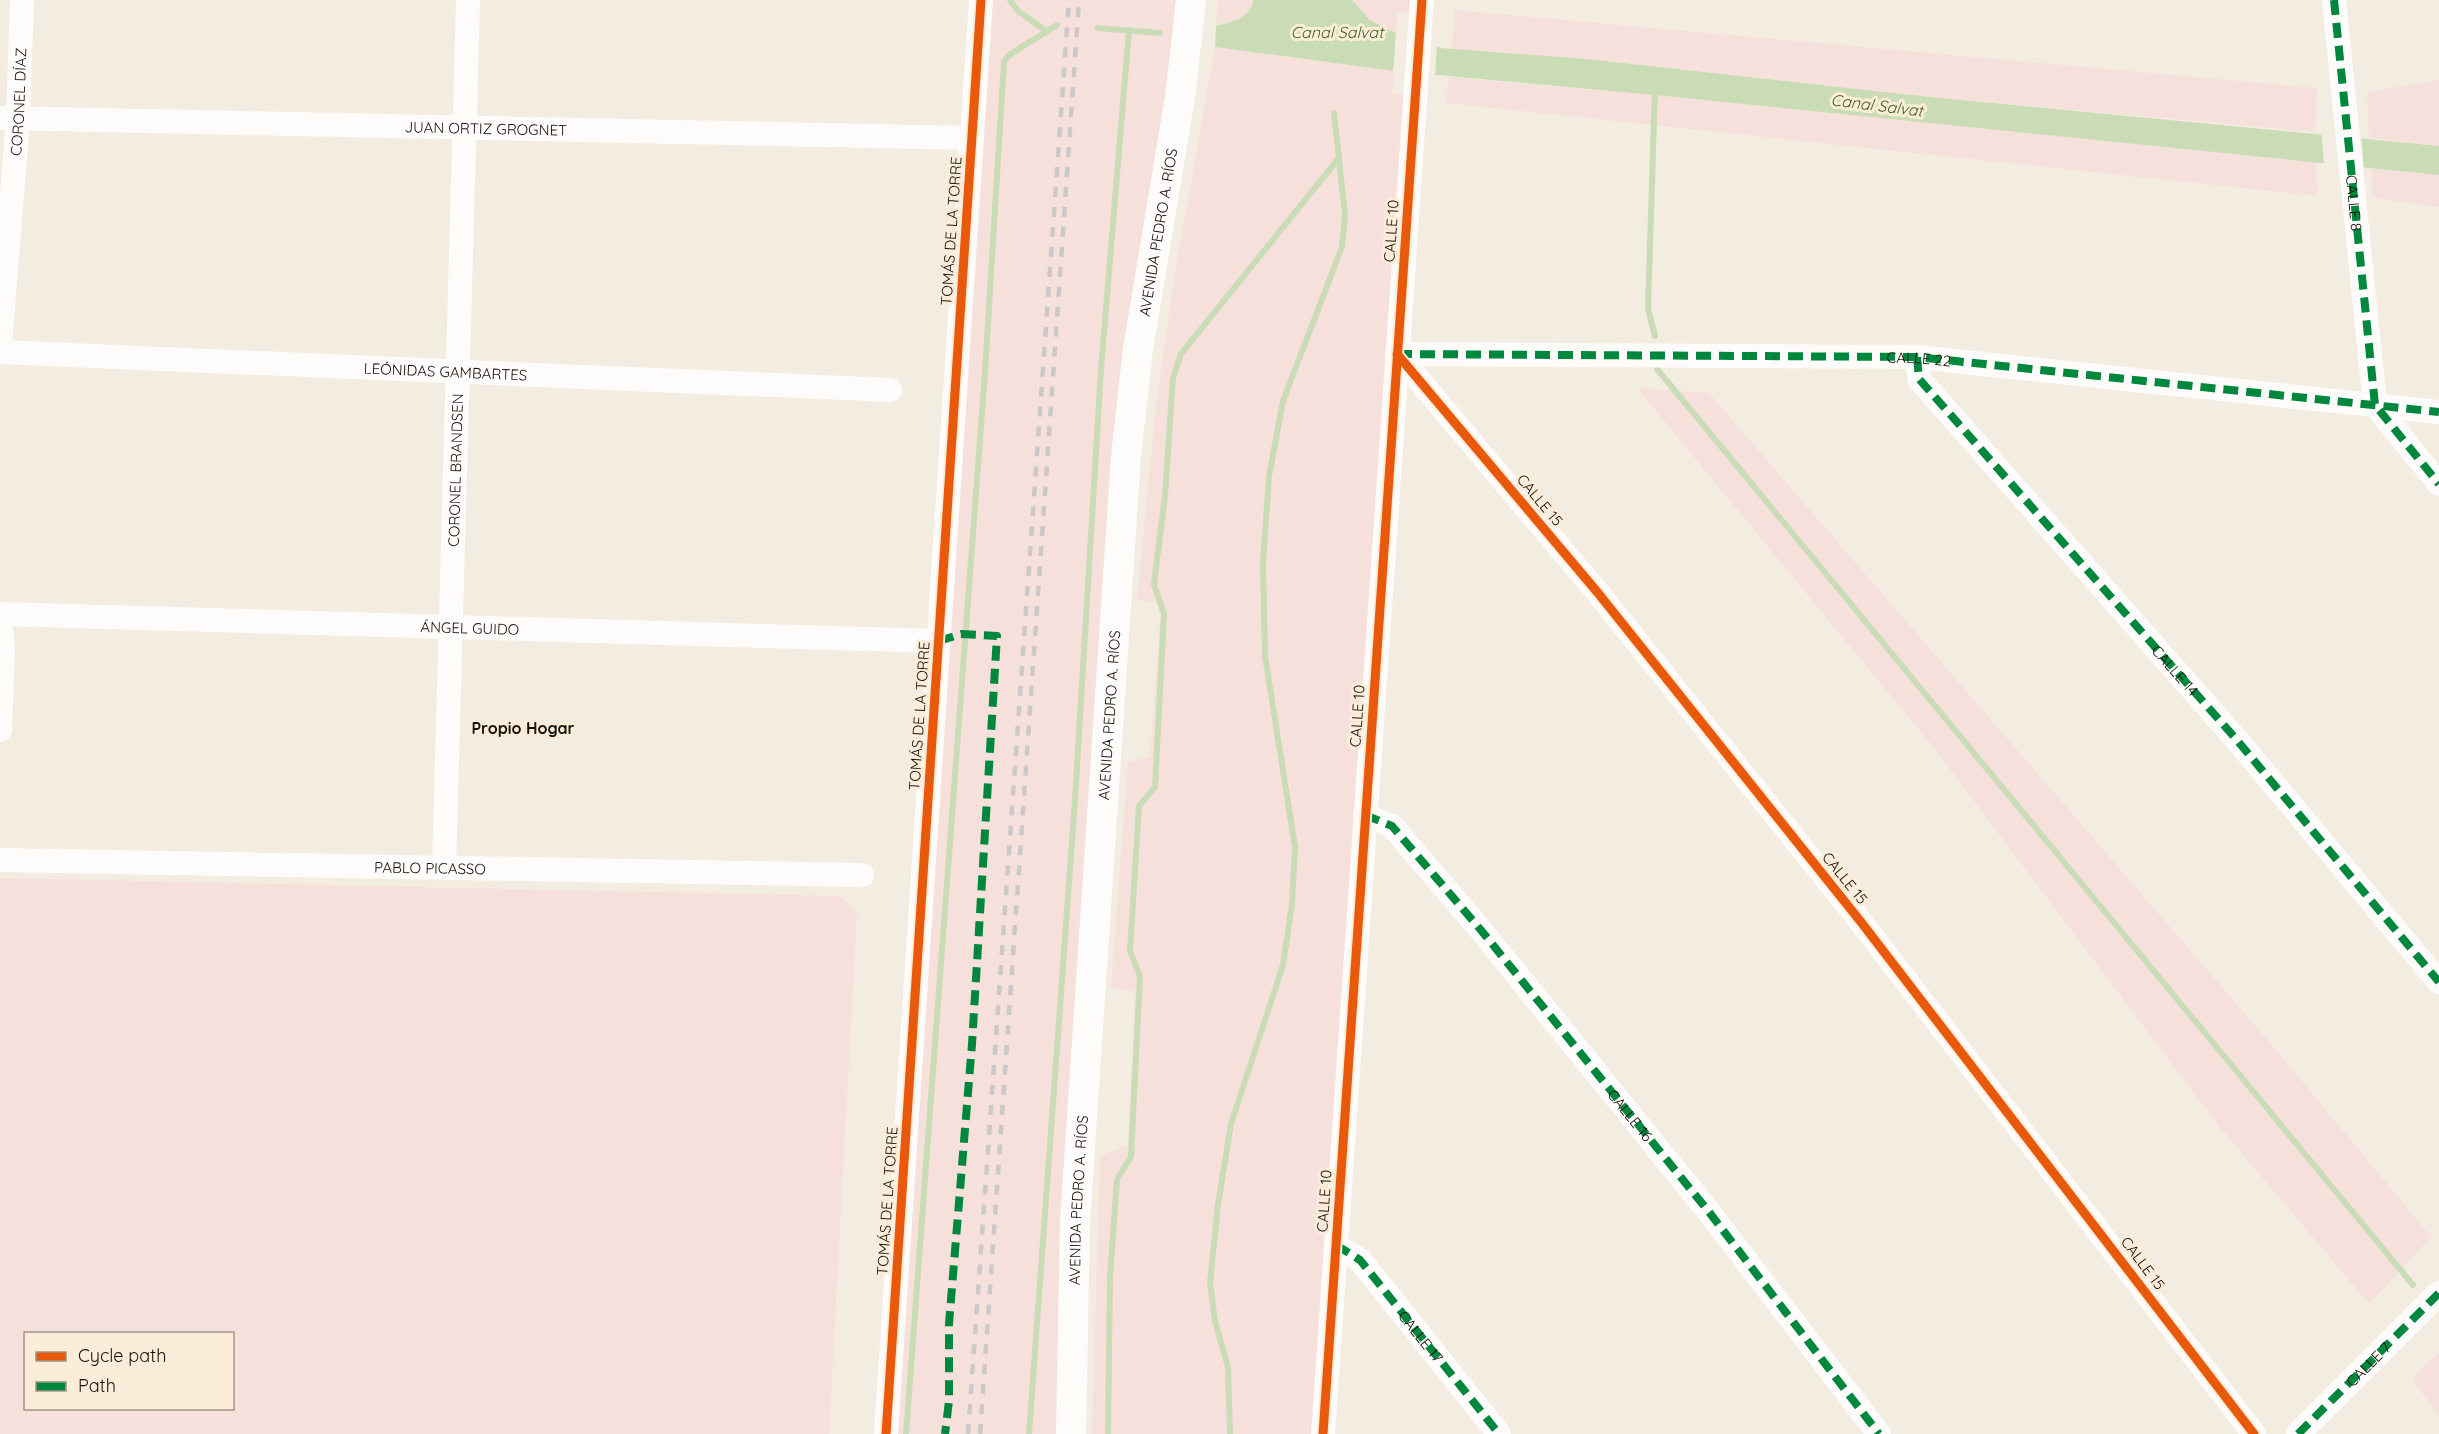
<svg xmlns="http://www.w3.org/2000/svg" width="2439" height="1434" font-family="Quicksand,sans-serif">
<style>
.green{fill:#f6e0dc;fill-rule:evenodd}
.water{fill:#cadcb6}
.pier{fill:#f3ece1}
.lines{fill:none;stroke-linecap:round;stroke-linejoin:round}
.stream{stroke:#cadcb6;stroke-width:6}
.minor{stroke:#fdfcfa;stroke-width:24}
.major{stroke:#fdfcfa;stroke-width:30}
.rail{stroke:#cbc9c7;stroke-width:4.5;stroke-dasharray:10 10;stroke-linecap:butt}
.quiet{stroke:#00873e;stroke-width:8;stroke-dasharray:15 8;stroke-linecap:butt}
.cycleway-casing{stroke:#fbedd9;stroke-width:13}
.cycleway{stroke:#e8590c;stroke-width:9}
.labels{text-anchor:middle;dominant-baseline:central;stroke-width:6;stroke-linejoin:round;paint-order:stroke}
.street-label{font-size:15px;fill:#17120b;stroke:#fbedd9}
.water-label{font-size:16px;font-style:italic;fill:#3e611f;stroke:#fbedd9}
.neighbourhood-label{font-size:16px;font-weight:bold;fill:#17120b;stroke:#fbedd9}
</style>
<rect width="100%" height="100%" fill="#f3ece1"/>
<path class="green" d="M981,0H1191L1151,261L1071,1434H886Z
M1218,0H1254C1248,19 1234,21 1216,26Z
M1352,0H1412L1411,13L1398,12L1396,33L1370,20Z
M1455,10L2317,88L2315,132L1930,97L1587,59L1452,49Z
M1215,47L1394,71L1392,93L1404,94L1312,1434H1092L1100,1156L1128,1145L1135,992L1111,987L1128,762L1150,757L1161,604L1137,599L1156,405L1174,279Z
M1449,77L1655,95L2315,162L2318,196L1446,103Z
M2439,80V146L2369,138L2367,92Z
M2371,167L2439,175V207L2372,198Z
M1637,388L1709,393L2278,1052L2431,1237L2369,1304L2218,1125L1934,748Z
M0,878L840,896L857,912L829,1434H0ZM26,1334H232V1408H26Z
M2439,1352V1416L2412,1379Z"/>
<path class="water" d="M1254,0H1352L1370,20L1396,33L1441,48L1587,59L1930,97L2439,146V175L1655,95L1394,71L1215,47L1216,26C1234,21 1248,19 1254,0Z"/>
<path class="pier" d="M1396,30L1437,44L1435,78L1393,74Z
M2321,130L2361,134L2364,169L2324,166Z"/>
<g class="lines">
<path class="stream" d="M1010,0L1018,11L1046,31
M1098,28L1160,33
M1655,336L1648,309L1655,89
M1657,369L2413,1285
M906,1434L985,372L1004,62L1009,55L1057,25
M1029,1434L1075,800L1101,369L1129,30
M1108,1434L1110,1277L1117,1180L1131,1156L1140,976L1130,951L1139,806L1155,787L1164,614L1154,584L1165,496L1173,378L1181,354L1338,159
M1230,1434L1228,1367L1215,1321L1210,1282L1218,1205L1231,1124L1283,965L1292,904L1295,847L1265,656L1263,563L1269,476L1283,401L1342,247L1345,215L1334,113"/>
<g class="minor">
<path d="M2334,0L2375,405L2439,484"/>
<path id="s1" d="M0,118L972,138"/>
<path id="s2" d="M0,345L18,119L22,0"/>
<path id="s3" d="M0,352L890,390"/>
<path d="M1397,354L1598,593L1861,922L2254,1434"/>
<path id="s4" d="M1397,354L1917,357L2439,412"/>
<path d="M1917,357L1919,379L2236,739L2439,982"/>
<path id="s5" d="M0,614L939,641"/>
<path d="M0,618L3,649L0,730"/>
<path d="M1365,815L1392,826L1480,929L1709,1212L1879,1434"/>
<path id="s6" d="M0,860L862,875"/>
<path id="s7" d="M444,868L468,0"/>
<path d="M1336,1245L1360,1260L1499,1434"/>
<path d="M886,1434L981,0"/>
<path d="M1323,1434L1422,0"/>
<path id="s8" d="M2298,1434L2439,1293"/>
</g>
<path class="major" id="s9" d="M1071,1434L1075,1222L1126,456L1138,349L1180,98L1191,0"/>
<path class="rail" d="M968,1434L1069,0
M980,1434L1079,0"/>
<g class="quiet">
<path id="s10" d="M2334,0L2375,405L2439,484"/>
<path d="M1397,354L1917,357L2439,412"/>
<path id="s11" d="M1917,357L1919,379L2236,739L2439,982"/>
<path d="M939,641L961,634L997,636L972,1044L949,1324V1401L945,1434"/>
<path id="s12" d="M1365,815L1392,826L1480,929L1709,1212L1879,1434"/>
<path id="s13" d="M1336,1245L1360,1260L1499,1434"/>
<path d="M2298,1434L2439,1293"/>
</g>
<g class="cycleway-casing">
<path id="cycleway" d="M1397,354L1598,593L1861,922L2254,1434
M886,1434L981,0
M1323,1434L1422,0"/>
</g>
<use href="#cycleway" class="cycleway"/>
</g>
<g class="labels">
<g class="street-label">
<text stroke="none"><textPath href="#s2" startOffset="244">CORONEL DÍAZ</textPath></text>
<text stroke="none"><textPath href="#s1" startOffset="486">JUAN ORTIZ GROGNET</textPath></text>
<text stroke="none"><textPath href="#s10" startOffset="204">CALLE 8</textPath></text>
<text transform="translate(951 231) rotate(-86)">TOMÁS DE LA TORRE</text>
<text transform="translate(1391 231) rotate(-86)">CALLE 10</text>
<text stroke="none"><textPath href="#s9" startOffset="1206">AVENIDA PEDRO A. RÍOS</textPath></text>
<text stroke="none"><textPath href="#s4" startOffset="522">CALLE 22</textPath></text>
<text stroke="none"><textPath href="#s3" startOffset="446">LEÓNIDAS GAMBARTES</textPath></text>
<text stroke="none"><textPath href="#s7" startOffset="398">CORONEL BRANDSEN</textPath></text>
<text transform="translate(1540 500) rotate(50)">CALLE 15</text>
<text stroke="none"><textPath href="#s5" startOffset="470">ÁNGEL GUIDO</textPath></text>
<text stroke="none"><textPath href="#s11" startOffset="410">CALLE 14</textPath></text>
<text stroke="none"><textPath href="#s9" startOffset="720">AVENIDA PEDRO A. RÍOS</textPath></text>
<text transform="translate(919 716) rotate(-86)">TOMÁS DE LA TORRE</text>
<text transform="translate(1357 716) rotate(-86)">CALLE 10</text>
<text stroke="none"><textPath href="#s6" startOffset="430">PABLO PICASSO</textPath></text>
<text transform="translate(1845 878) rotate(51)">CALLE 15</text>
<text stroke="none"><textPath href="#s12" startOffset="404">CALLE 16</textPath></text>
<text stroke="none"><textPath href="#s9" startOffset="234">AVENIDA PEDRO A. RÍOS</textPath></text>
<text transform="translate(887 1201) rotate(-86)">TOMÁS DE LA TORRE</text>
<text transform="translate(1324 1201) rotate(-86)">CALLE 10</text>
<text transform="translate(2143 1263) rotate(53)">CALLE 15</text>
<text stroke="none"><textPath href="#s13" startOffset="126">CALLE 17</textPath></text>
<text stroke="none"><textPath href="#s8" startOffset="99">CALLE 7</textPath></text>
</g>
<g class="water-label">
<text x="1337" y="32">Canal Salvat</text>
<text transform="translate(1877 105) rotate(7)">Canal Salvat</text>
</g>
<g class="neighbourhood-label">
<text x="523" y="728">Propio Hogar</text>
</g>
</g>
<rect x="24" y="1332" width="210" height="78" fill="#fbedd9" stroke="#a09587" stroke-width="1.5"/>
<rect x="36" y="1352" width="30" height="9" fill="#e8590c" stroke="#a09587" stroke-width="1.5"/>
<text x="78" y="1362" font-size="18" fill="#17120b">Cycle path</text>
<rect x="36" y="1382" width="30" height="9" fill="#00873e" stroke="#a09587" stroke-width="1.5"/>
<text x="78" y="1392" font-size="18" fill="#17120b">Path</text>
</svg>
